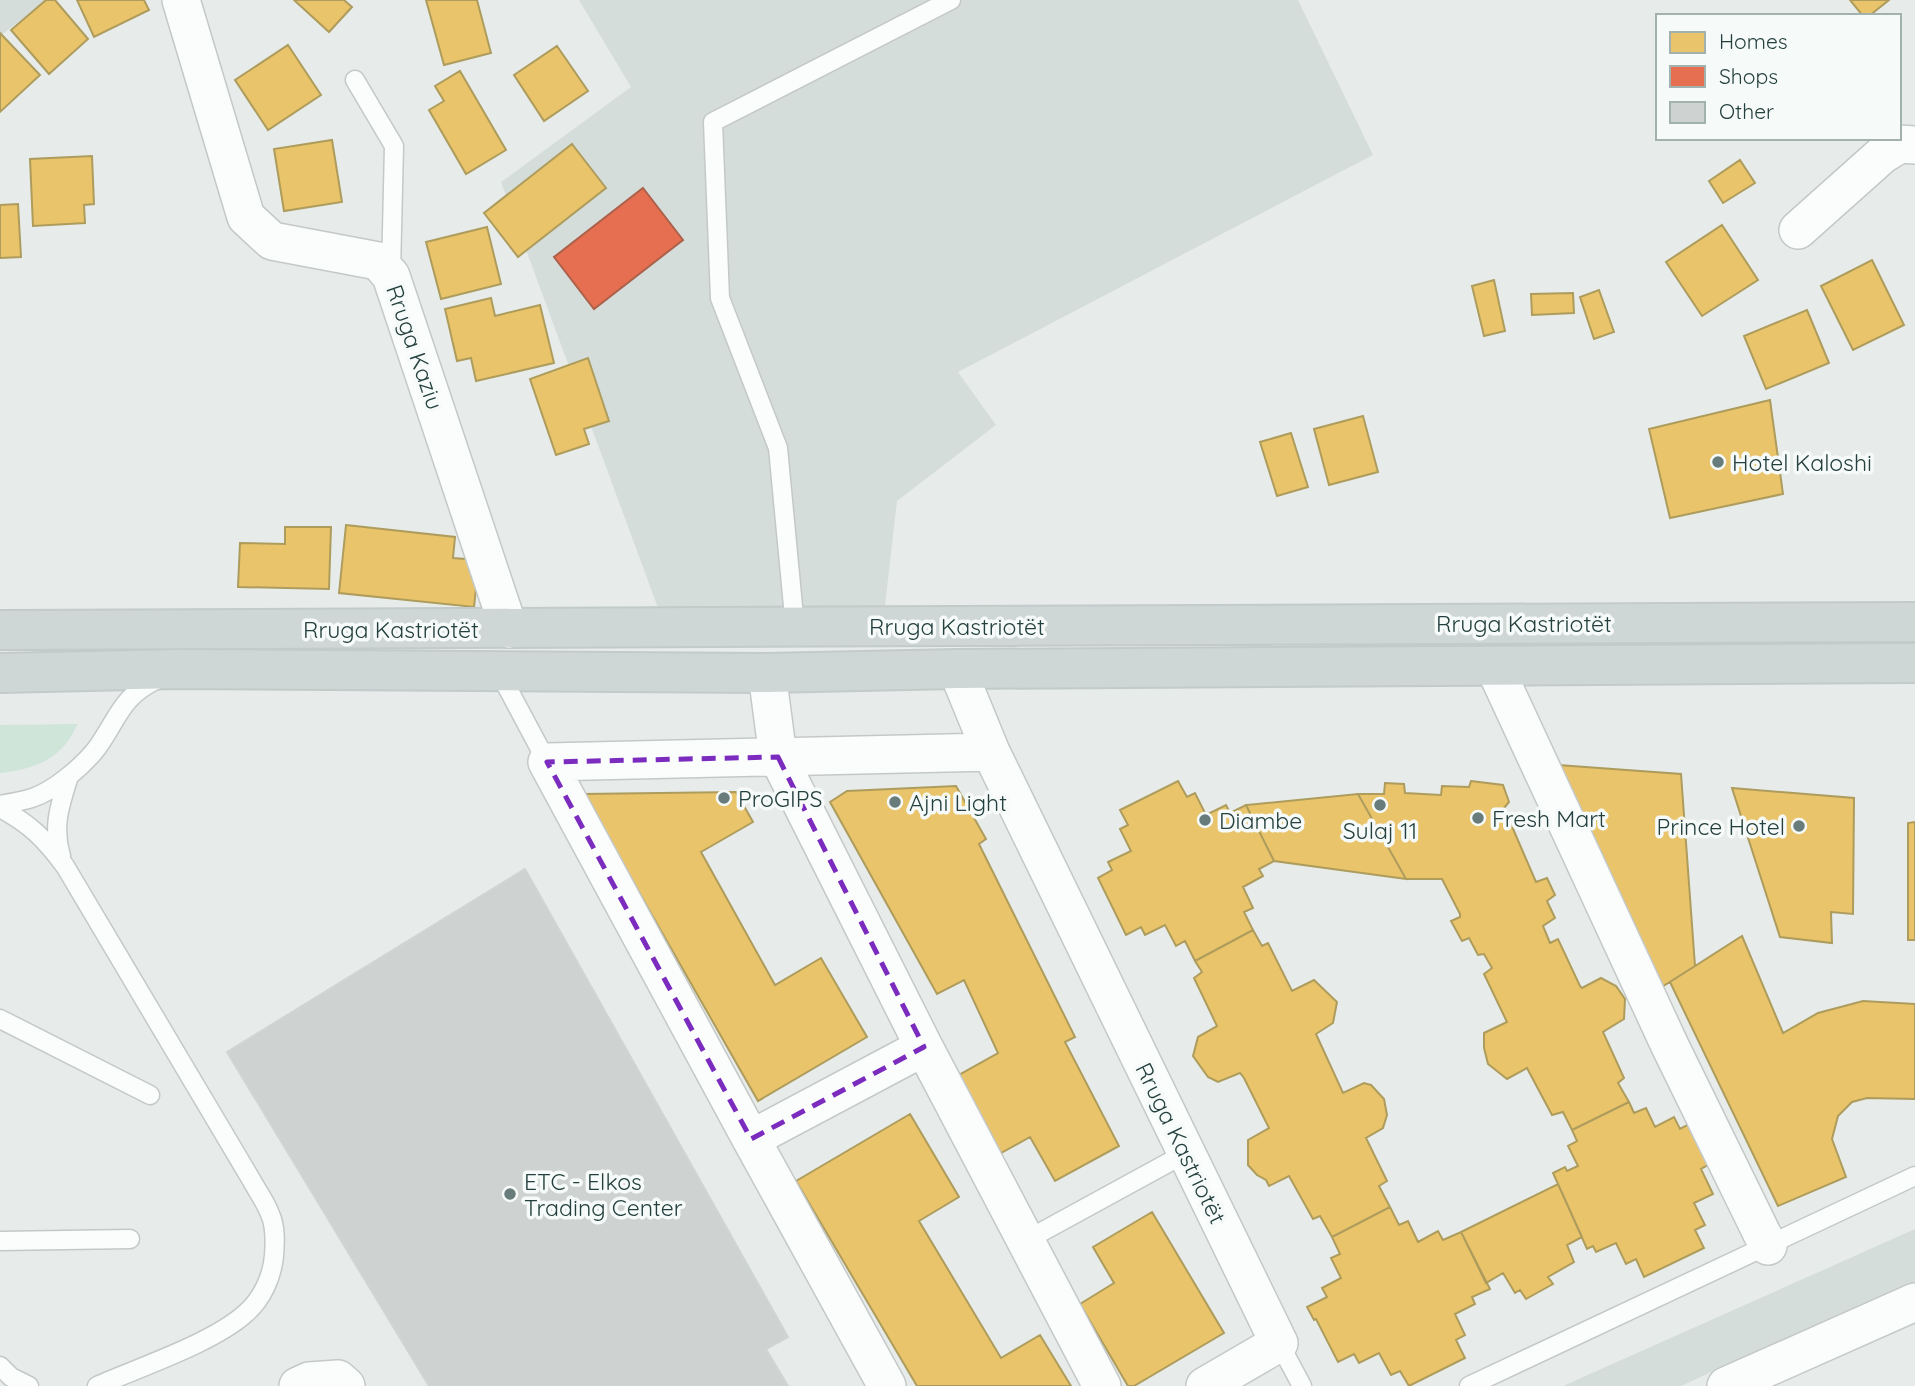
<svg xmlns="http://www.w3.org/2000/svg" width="1915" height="1386" font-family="Quicksand,sans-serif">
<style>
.built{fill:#d5dddb}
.grass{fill:#d0e5da}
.homes{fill:#e9c46a;stroke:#ae9c5d;stroke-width:2}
.shops{fill:#e76f51;stroke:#ac614b;stroke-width:2}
.building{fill:#ced3d2;stroke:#d0d5d4;stroke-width:2}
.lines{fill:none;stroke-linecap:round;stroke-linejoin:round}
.lane-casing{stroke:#c4c9c8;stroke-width:21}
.street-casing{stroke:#c4c9c8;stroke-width:40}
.primary-casing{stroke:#c2caca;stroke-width:42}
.lane{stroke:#fbfcfc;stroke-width:18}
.street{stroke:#fbfcfc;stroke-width:37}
.primary{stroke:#ced7d6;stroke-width:38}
.marked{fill:none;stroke:#7b2cbf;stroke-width:5;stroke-dasharray:14 9;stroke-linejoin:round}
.poi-dot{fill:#687c7b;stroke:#f6faf9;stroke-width:2.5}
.labels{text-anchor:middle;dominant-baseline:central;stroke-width:7;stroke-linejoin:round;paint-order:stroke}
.street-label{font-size:23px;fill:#24403e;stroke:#f6faf9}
.poi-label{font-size:23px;fill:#24403e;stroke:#f6faf9;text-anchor:start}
</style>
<rect width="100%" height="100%" fill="#e7eceb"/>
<path class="built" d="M0,0H47L0,36Z
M579,0H1298L1373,155L958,372L996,425L897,501L885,606L658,608L501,182L631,87Z
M1915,1229V1285L1748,1355L1681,1386H1563Z"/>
<path class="grass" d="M78,724C73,732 69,742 62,748C47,765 21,771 0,773V725Z"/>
<path class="homes" d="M46,0H55L88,39L49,74L11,30Z
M77,0H144L149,10L94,37Z
M294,0H344L352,7L329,32Z
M426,0H477L491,53L444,65Z
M1850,0H1889L1869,16H1863Z
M0,33L40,75L0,112Z
M288,45L321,95L268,130L235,80Z
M557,46L588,91L544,121L514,75Z
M460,71L506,150L466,174L429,110L444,101L435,86Z
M332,140L342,202L284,211L274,149Z
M572,144L606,188L518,257L484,213Z
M92,156L94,204L84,205L85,223L33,226L30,159Z
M1740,160L1755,183L1723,203L1709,181Z
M18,204L21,257L0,258V205Z
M1722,225L1758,280L1702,316L1666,262Z
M487,227L501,284L441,299L426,242Z
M1872,260L1904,325L1853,350L1821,286Z
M1494,280L1505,331L1484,336L1472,286Z
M1599,290L1614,332L1594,339L1580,297Z
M1573,293L1574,313L1532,315L1531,294Z
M491,298L495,316L540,305L554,363L476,381L471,358L457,361L445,309Z
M1807,310L1829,363L1766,389L1744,336Z
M588,358L609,421L584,429L589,444L556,455L530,379Z
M1770,400L1783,494L1670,518L1649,429Z
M1363,416L1378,472L1329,485L1314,429Z
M1291,433L1308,487L1277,496L1260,442Z
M346,525L455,537L453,558L479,560L474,607L339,593Z
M285,527H331L329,589L238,587L240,543L285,544Z
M1558,765L1681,774L1695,966L1657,990Z
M1178,781L1187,797L1195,793L1206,815L1226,805L1230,813L1246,805L1274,861L1259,869L1263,876L1243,887L1253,908L1244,912L1253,930L1195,961L1185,941L1176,946L1165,925L1145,935L1141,927L1126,935L1098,878L1112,870L1108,862L1131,851L1120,829L1128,825L1120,810Z
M1471,781L1503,785L1509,802L1504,808L1536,882L1547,878L1555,895L1547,901L1555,918L1543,926L1550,943L1558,939L1580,986L1582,988L1601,978L1616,986L1625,999L1624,1019L1603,1032L1624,1078L1618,1083L1629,1102L1572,1130L1563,1112L1552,1115L1528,1070L1527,1068L1507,1079L1488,1064L1484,1048V1033L1507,1022L1484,974L1492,968L1484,954L1478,955L1469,938L1462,941L1451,921L1460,917V914L1442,879H1406L1358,794H1384L1385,783L1404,784L1405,793L1441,795L1442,786L1469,787Z
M956,786L986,839L979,844L1075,1037L1065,1042L1119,1146L1055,1181L1030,1137L994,1157L950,1080L998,1053L964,980L937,994L830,802L847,791Z
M1732,788L1854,798L1853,914L1831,912L1832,943L1780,937Z
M736,792L753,822L701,852L775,985L821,958L867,1037L758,1101L583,794Z
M1358,794L1406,879L1274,861L1246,805Z
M1915,822V940H1908V823Z
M1253,930L1262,946L1268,943L1292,991L1314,980L1337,1002L1333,1023L1316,1034L1343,1093L1364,1083L1371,1085L1384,1099L1387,1115L1383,1128L1366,1138L1387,1181L1379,1186L1390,1207L1332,1237L1320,1216L1313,1219L1289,1176L1269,1186L1266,1180L1257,1175L1248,1165V1140L1269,1128L1244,1078L1240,1073L1218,1082L1208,1077L1193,1056L1198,1037L1217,1026L1194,978L1202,972L1195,961Z
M1742,936L1783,1033L1818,1013L1863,1001L1915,1004V1099L1867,1098L1852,1102L1838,1116L1832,1139L1846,1177L1778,1206L1670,982Z
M1629,1102L1634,1113L1646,1108L1655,1127L1674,1117L1680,1129L1693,1122L1713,1162L1701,1169L1713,1194L1694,1203L1705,1225L1695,1230L1704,1248L1644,1277L1636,1259L1626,1264L1616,1243L1596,1252L1593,1246L1587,1249L1553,1173L1565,1167L1567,1171L1578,1166L1568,1146L1577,1141L1572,1130Z
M910,1114L959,1197L919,1221L1001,1358L1040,1335L1071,1386H917L796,1181Z
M1558,1184L1582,1237L1567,1245L1574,1262L1548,1277L1553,1284L1526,1299L1520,1290L1515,1293L1503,1273L1486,1283L1461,1232Z
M1390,1207L1399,1225L1408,1221L1418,1242L1438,1231L1443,1240L1461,1232L1490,1289L1472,1297L1475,1304L1455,1314L1465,1335L1456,1340L1465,1358L1409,1386L1400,1371L1391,1375L1379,1353L1359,1363L1354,1354L1338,1362L1316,1319L1314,1320L1307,1307L1327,1297L1322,1288L1341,1278L1331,1258L1340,1254L1332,1237Z
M1152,1212L1224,1333L1134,1386H1128L1080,1304L1114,1283L1093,1247Z"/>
<path class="shops" d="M643,188L683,240L594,309L554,257Z"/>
<path class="building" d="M525,869L788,1337L766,1349L788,1386H429L227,1052Z"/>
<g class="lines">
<g class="lane-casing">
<path id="lane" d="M355,80L394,146L391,272
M795,627L778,448L720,298L713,122L951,0
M499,672L547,762
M0,805C11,803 22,801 32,798C54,791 83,766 97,748C118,719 121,696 158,679
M0,808C31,825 44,838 65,866L252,1181C258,1192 266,1203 270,1214C276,1227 275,1243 274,1256C272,1277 262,1299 246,1313C213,1343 140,1367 97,1386
M61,856C52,826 60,805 69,776
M0,1019L150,1095
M0,1241L130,1239
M1025,1241L1186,1153
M1279,1343L1302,1386
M0,1366L11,1377L29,1386
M1469,1386L1915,1176"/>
</g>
<g class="street-casing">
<path id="street" d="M181,0L246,217L272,241L378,261L391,276L509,629
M1798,230L1882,155L1900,144L1915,145
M1494,666L1670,1046L1768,1246
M957,669L991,752L1279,1343L1205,1386
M767,673L778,757L924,1047L1102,1386
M751,1139L924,1047
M298,1386L309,1381L338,1379L346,1386
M887,1386L751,1139L547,762L991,752
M1726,1386L1915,1302"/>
</g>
<g class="primary-casing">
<path id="primary" d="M0,630L1915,622
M0,673L179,669L767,673L957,669L1915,663"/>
</g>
<use href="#lane" class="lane"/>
<use href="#street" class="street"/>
<use href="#primary" class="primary"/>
</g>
<path class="marked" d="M778,757L924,1047L751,1139L547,762Z"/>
<g class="poi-dot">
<circle cx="1718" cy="462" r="7"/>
<circle cx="724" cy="798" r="7"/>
<circle cx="895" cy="802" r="7"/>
<circle cx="1380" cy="805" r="7"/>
<circle cx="1478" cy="818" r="7"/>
<circle cx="1205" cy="820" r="7"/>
<circle cx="1799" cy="826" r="7"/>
<circle cx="510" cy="1194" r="7"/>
</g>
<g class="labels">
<g class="street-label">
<text transform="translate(415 347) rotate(71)">Rruga Kaziu</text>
<text x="1524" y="623">Rruga Kastriotët</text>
<text x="957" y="626">Rruga Kastriotët</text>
<text x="391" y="629">Rruga Kastriotët</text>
<text transform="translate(1181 1143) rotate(64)">Rruga Kastriotët</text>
</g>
<g class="poi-label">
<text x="1732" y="462">Hotel Kaloshi</text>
<text x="738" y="798">ProGIPS</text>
<text x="909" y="802">Ajni Light</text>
<text x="1492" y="818">Fresh Mart</text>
<text x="1219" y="820">Diambe</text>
<text x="1785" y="826" text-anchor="end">Prince Hotel</text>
<text x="1380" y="830" text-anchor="middle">Sulaj 11</text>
<text x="524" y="1181">ETC - Elkos<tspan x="524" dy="26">Trading Center</tspan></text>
</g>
</g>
<rect x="1656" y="14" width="245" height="126" fill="#f6faf9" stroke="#a2b0ae" stroke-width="2"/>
<rect x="1670" y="32" width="35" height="21" fill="#e9c46a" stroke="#a2b0ae" stroke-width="2"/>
<text x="1719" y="49" font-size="21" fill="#24403e">Homes</text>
<rect x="1670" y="66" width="35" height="21" fill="#e76f51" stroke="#a2b0ae" stroke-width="2"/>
<text x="1719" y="84" font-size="21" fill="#24403e">Shops</text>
<rect x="1670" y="102" width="35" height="21" fill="#ced3d2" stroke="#a2b0ae" stroke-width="2"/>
<text x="1719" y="119" font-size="21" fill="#24403e">Other</text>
</svg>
